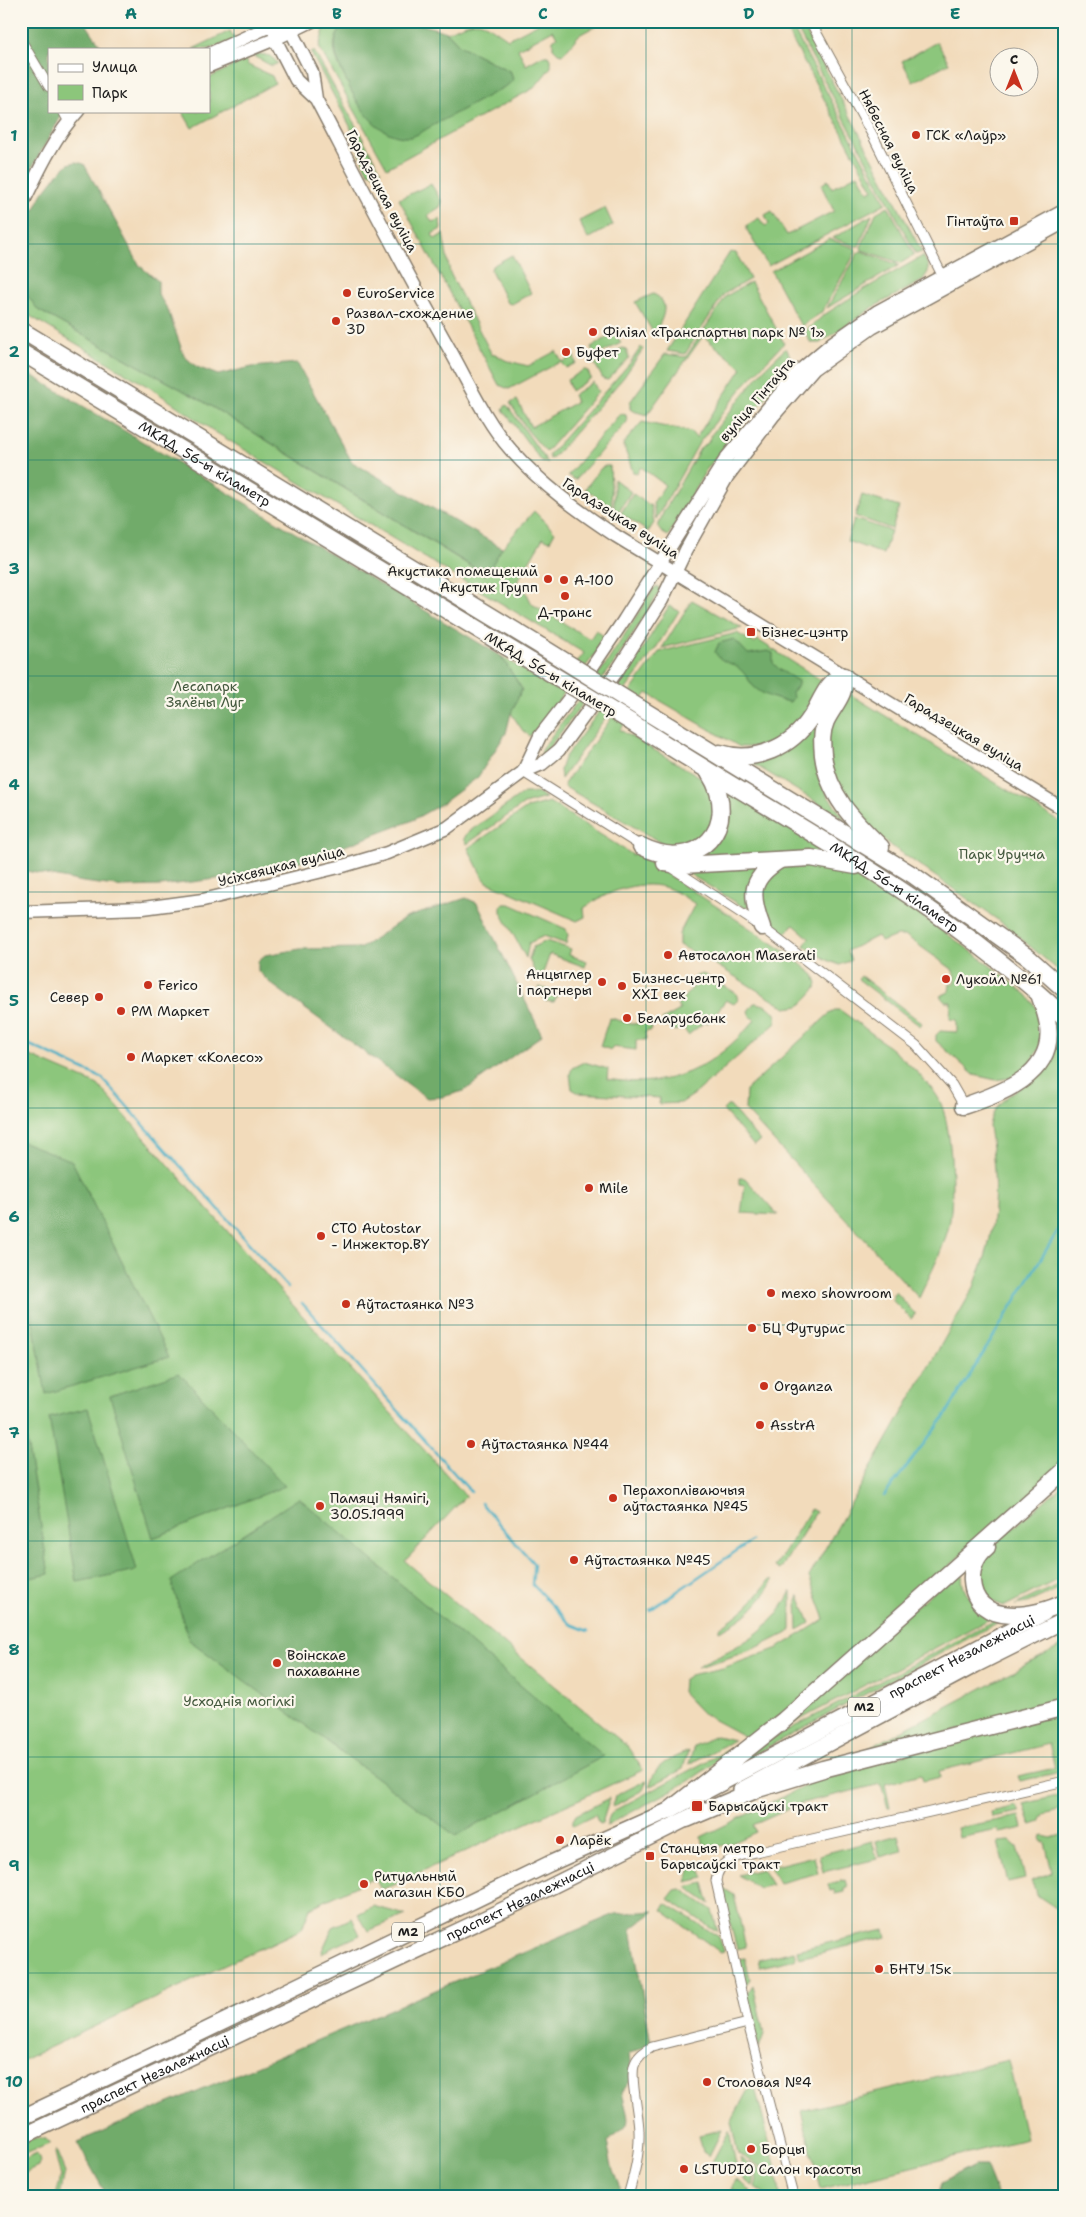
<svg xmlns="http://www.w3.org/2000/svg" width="1086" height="2217" font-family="'Shantell Sans',sans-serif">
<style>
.green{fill:#8cc67b;stroke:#54714c}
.forest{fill:#71ab6b;stroke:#466444}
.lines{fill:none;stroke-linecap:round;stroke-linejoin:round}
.stream{stroke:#46afc5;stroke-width:2.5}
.street-casing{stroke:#877c6c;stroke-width:11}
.secondary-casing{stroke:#877c6c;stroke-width:15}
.primary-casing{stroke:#877c6c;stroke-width:18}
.highway-casing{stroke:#877c6c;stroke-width:19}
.street{stroke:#fff;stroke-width:9}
.secondary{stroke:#fff;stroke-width:12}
.primary{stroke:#fff;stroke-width:15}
.highway{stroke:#fff;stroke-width:16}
.highway-bridge-casing{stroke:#877c6c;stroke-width:19;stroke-linecap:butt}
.highway-bridge{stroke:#fff;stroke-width:16}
.grid{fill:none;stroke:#0f766e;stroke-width:1;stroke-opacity:0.55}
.poi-dot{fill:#c8321e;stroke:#fbf7ec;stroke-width:2}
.labels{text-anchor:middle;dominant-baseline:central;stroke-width:4.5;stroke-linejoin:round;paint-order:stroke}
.shield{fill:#fbf7ec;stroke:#5f5e5a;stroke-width:1}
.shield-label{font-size:12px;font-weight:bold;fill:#1c1c1c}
.poi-label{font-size:14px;fill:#1c1c1c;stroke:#fbf7ec;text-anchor:start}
.street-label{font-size:14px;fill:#1c1c1c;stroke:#fbf7ec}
.park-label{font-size:14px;fill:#43583d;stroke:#fbf7ec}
.neatline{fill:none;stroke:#0f766e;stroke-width:2}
.grid-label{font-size:16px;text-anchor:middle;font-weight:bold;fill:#0f766e}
</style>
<rect width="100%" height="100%" fill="#fbf7ec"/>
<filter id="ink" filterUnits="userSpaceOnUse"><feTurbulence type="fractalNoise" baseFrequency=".02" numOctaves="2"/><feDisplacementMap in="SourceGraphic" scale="10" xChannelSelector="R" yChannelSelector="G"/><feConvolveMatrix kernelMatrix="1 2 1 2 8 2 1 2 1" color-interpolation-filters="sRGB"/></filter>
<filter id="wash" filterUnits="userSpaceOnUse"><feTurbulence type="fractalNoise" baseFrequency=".0096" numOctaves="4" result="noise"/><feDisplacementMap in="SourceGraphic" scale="20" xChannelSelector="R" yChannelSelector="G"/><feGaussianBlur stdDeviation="1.12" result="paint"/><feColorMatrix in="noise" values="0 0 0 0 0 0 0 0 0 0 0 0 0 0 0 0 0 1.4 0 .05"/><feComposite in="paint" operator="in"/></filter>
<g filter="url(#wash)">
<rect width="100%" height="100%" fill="#f2dbbb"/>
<path class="green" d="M340,21H350C325,39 335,58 346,80C357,103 367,120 390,133L513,80L511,72L459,45L447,32C480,17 479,19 508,39L543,21H605L579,35L563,54L558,53L553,48V40L557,37L553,30L518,49L526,65L542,56H548L551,60V67L534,88L387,168L319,47L324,30Z
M782,21H789L886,203L768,266L747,230V225L759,218L765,226L769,224L765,215L772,211L787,235L834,211L821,185L828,180L832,188L858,174L868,192L873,190Z
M793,21H800L922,252L916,254Z
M230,31L235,40L209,49H193Z
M937,42L949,63L913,82L902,61Z
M314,51L381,171L375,174L368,172L365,167L350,126L311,53Z
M260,54L270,56L278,63L272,66L253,56Z
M245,60L248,65L272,76L275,83L192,128L182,111H209V78Z
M431,184L442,202L440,207L428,215L432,222L440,219L441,229L432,234L435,239L443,234L450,273L492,355L495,354L505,360L528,366L556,351L562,362L574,356L576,363L566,368L560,362L509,389L499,385L399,199Z
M888,206L914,255L901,263L862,250L861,247L876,213Z
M605,208L613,225L588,239L579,221Z
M872,215L859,246H855L833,238Z
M24,230L26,241L22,270L38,310L204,402L485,575L502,548L534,511L555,532L550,541L543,538L517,582L524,588L532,604L590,639L596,630L606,638L593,657L530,736L523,731L511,713L522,689L501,656L556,690L584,653L215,432L152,389L30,316L21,306V240Z
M829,239L855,248L856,252L821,313L801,326L771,271Z
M861,251L899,265L827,308L858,253Z
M730,252L736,253L750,279L724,294L685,354L667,351Z
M512,255L531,293L512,304L507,303L491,270L492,266Z
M923,256L928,265V272L922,281L875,306L820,343H811L804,332L824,315L861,291Z
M751,282L784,343L745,384L699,443L656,519L653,503L665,485L641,467L637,473L633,472L623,444L642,422L691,432L696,438L742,368L703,336L647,415L633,411L630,409V402L665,354L686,357L726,296Z
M653,294C673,302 661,322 654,334L635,302Z
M622,329L623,331L617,336L621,343L592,358L590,353L593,351L591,347Z
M641,347L643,349L624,377L553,458L550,459L549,455L630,363Z
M622,348L626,349L629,358L608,380L603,379L595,364Z
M786,348L792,360V366L706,470L668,536L661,532L658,527L663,513L701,447L708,443L711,435L764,369Z
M584,370H587L591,378L571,391L567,380Z
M593,382L598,392L546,452L528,431L510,403L517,400L531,427L576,402L573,395Z
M507,405L548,463L542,462L504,411L503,408Z
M622,414L626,415L627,422L575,480L568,475L619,415Z
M605,466H610L612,507L585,489L601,468Z
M614,479L631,492L618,512L614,508Z
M633,494L651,506L654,523L648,532L621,513Z
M862,495L899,507L892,529L855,516Z
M854,519L891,531L883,554L847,541Z
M658,586L660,591L613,665L544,754H542L541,750L608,661L654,588Z
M692,600L742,628L662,648Z
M669,606L679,611L656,648L561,779L560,770L564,758L624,679Z
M737,633L754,643L758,640L824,682C817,694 808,718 798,727C783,741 760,748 740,747L647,693L620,730L709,782L715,816L703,839L672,849L565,787L564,784L659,652Z
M832,691L819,771L827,795L846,820L747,760L758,759Z
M848,693L1065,825V976L1005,925L879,837L861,819L833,779L826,738Z
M724,787L840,858L695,859L728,810V798Z
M524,793H536L546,798L524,804L467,844L464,839L467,833Z
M549,802L633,855L635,853L786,952L814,975L817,983L816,988L800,1006L786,1008L708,960L679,945V934L695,904C686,898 675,890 664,887C636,880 607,892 584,908L585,917L577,921L487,882L482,876L468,848L527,808Z
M789,862L854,871L867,877L978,956L1027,995L1039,1011L1042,1043L1028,1067L1010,1078L996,1080L974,1075L936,1041V1035L940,1031L957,1032V1020L950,1019L951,1002H945L940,996L949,992L950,984H954L955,976L952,969L906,936H896L881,942L877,936L847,951L851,960L840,965L829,961L804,946L809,938L793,924L786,934C761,917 764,916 760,887L783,864Z
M761,864L747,909L681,869Z
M504,904H510L566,929L568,935L566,944L544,936L529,943L526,958L501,912V906Z
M546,941L571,949L569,955L587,961L585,967L550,954L543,973L537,977L529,959L533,947Z
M703,974L736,993L738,1000L734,1004L726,1000L708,1023L705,1022L688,1035L683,1027L675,1031L671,1025L665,1028L662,1020L680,1010L677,1005L695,985L691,982L696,976Z
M861,976L922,1023L920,1026L858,979Z
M539,987L558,993L554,1002L545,1001Z
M754,1003C765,1003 779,1011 776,1023L695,1094L681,1103L659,1104L660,1098L579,1093L572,1089L570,1074L572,1068L584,1062L608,1069L607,1079C672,1090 713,1068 755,1020L750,1016L748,1011Z
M837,1010H840C874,1035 909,1059 935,1093C953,1115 954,1192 950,1220C945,1248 930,1274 919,1298L745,1110L746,1090L829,1014Z
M611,1018L631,1024L650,1023L652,1030L645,1032L646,1040H636V1050L612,1047L611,1050L600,1046L609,1019Z
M1052,1025L1065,1039V1463L753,1741L703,1714L682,1692L683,1680L690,1675L723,1668L778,1648L825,1619L809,1577L974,1287C978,1274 985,1260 988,1247C998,1207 995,1166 989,1126C995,1085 1052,1087 1055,1044C1056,1038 1053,1031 1052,1025Z
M21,1052L98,1085L291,1303L466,1496L405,1561L627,1746L643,1770L381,1890L376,1880H369L310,1908L302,1929L21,2061Z
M727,1106H730L760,1141L754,1146L723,1110Z
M739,1178H745L778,1215L741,1213L745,1185L739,1184Z
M896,1292L915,1314L911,1319L893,1301V1295Z
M1065,1483V1576L1005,1606C986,1601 984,1595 976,1578L988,1550Z
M811,1509L816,1512L780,1570L775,1567Z
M964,1565C957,1595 973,1601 995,1616L758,1742Z
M769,1580H773C760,1605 745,1619 719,1631V1628C740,1614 755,1601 769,1580Z
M1065,1581V1586L1027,1603L1015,1605Z
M791,1591V1630C762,1648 730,1658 697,1667L700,1664C740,1646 771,1632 791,1591Z
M799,1596L810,1623L798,1630L797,1601Z
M1001,1617L1006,1618L727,1769L758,1746Z
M1065,1644V1701L845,1761Z
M1065,1712V1771L1020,1781L1018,1776L1055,1768L1049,1744L939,1771L941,1777L923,1781L921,1775L885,1784L890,1808H888L881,1784L802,1803L753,1825L756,1832C738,1840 721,1852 702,1843L701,1837L828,1775Z
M716,1736L734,1740L689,1764L694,1746Z
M739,1744L741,1745L689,1781L606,1826L610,1815L615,1810Z
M688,1751L683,1769L649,1787C656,1763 667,1761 688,1751Z
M647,1780L643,1790L612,1807L615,1796Z
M1057,1796L1065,1802V1808L1044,1814L1040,1822L1031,1825L1024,1804Z
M610,1798L602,1823L599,1824L595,1815L573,1826V1820L576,1815Z
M1016,1806L1020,1812L992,1817L991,1812Z
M1020,1816L1023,1828L999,1833L998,1830L959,1838L957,1828Z
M1065,1834V1914L1038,1896L1031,1881L1052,1872L1045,1842L1043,1843L1041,1839L1043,1836L1051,1838Z
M898,1835L902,1851L880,1857L876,1841Z
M872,1841L877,1859L823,1872L819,1855Z
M1010,1841L1017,1847L1025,1878L1008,1882L998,1842Z
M814,1856L818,1873L779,1883L770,1867Z
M693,1862L698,1864L704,1878L686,1882Z
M762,1869L772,1885L759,1888L738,1875Z
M845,1880L847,1887L844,1888V1892L835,1894L834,1890L830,1891L828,1884Z
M704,1883L710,1904L686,1887Z
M720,1886L734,1895L746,1947L737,1949Z
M681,1889L712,1910L718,1932L668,1899L675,1890Z
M666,1903L719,1937L724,1951L720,1952L662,1910Z
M373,1906L406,1915L368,1931L358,1914Z
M352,1918L360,1935L321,1953L333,1927Z
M884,1930L886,1937L799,1958L797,1950Z
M794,1951L796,1959L760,1967L758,1960Z
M745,1958L750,1979L744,1987L736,1959Z
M753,1985L764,2034L759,2048L746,1995Z
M1008,2060L1026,2139L821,2189L801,2111Z
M753,2080L778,2176L738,2154L731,2122Z
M722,2130L709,2156L703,2152L699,2135Z
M729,2131L737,2169L734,2175L712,2162Z
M34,2138L45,2139L51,2143L21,2156V2144Z
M56,2150L65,2172L60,2196H56L61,2177L55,2153Z
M37,2154L40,2161L38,2167L21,2175V2161Z
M740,2158C750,2164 757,2175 753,2186L744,2180Z
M748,2162L778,2179L780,2196H768L755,2187C759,2177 756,2170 748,2162Z
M736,2180L751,2190L747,2196L731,2189Z"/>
<path class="forest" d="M21,21H84L103,49H49V111H64L21,187Z
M350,21H409L447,32L459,45L511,72L513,80L508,85C483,98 459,112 434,125C427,128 417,136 410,137C378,139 358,106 347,82C337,61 325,37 350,21Z
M76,162L84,164L140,266L158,281V294L168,310L184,356L197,367L218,375L252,367L297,363L352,462L502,548L486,575L204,402L38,310L22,288V270L26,241L24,230L43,193L57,175L68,164Z
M21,369L501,656L522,689L511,713L506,733L478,777L443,803L411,821L313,858L239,876L161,886L124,887L83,882L21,870Z
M734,639L748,654L768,651L773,653V663L780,670L798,681V685L792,693L793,698L790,702C777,700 762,695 753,686C748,680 745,672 737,667C728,661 721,663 715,652L719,643Z
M466,898L477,903L542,1035L464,1091L442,1097L427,1098L270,983L258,971V961L265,955L300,949L361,948L405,918Z
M21,1141L72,1161L169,1357L46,1394L21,1256Z
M179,1373L285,1486L153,1538L110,1396Z
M88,1408L137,1570L77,1582L49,1418Z
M25,1430L49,1574L21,1580V1431Z
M299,1498L604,1756L456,1836L189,1640L171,1581Z
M654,1911L631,1929L651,2043L629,2054L632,2079L622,2092C629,2125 635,2122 607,2142L613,2171L620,2188L618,2196H107L77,2142L615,1914Z
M974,2166H986L998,2196H937L941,2183Z"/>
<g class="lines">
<path class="stream" d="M21,1041L102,1078L288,1287
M302,1303L471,1492
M884,1496L945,1416L1065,1219
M481,1503L534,1564L532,1584L570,1624L588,1631
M650,1610L751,1541"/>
</g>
</g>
<g filter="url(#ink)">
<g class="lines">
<g class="street-casing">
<path id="street" d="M810,21L874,138L942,275
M21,40L49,87
M63,111L69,122
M523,772L644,848
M671,867L762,927L916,1045L952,1085L964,1106
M628,2196C634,2175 640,2153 639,2131C639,2115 630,2079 634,2066C637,2056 644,2052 652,2047L748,2023
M793,2196L748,2023L716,1881C718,1857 742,1856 760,1851L1065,1781"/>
</g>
<g class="secondary-casing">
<path id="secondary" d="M276,24L291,31L312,72L316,99C360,183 403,267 450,350C468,382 486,422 511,450C542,485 577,510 616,536L1065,810
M275,31V39L296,80L316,99
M209,54L281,21
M209,66L275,39L312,21
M21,207C37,174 53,138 78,111
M523,772L540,736L582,682L624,620L727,457L798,372L832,343L878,311L1065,210
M21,912L143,908L203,900L343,866L387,853L447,828L523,772L542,764L559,750L617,671L662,600L686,550L727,477L774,415L813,370L872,328L1065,222"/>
</g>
<g class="primary-casing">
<g id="primary">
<path d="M741,1790L975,1665L1065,1620"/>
<path id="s1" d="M21,2118L190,2038L549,1864L670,1810L1044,1613"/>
<path id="s2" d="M21,2137L522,1901L696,1814"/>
</g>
</g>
<g class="highway-casing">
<g id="highway">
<path d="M21,330L542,647"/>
<path id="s3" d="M21,352L532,662"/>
<path d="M640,708L913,875L1029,958L1065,990"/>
<path id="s4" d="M631,722C744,796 865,859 972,940C1004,965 1037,990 1065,1018"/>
<path d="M720,753C755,764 792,747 811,717C820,704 827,679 844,676C847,694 833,706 826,721C821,732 822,744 823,755C828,795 853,820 881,847"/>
<path d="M641,846C698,875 743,826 709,773"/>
<path d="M665,863L682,865L811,858L856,866"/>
<path d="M762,927C750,895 749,879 780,860"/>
<path d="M964,1106C1000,1094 1055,1075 1048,1026C1047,1016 1043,1006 1040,997"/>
<path d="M987,1547C977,1555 971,1568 972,1581C975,1628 1037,1617 1065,1602"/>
<path d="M670,1810L784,1720L1065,1470"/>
<path d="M687,1819L758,1789L823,1769L1065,1707"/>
</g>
</g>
<use href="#street" class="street"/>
<use href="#secondary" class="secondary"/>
<use href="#primary" class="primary"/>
<use href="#highway" class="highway"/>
<g class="highway-bridge-casing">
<path id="highway-bridge" d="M542,647L640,708
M532,662L631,722"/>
</g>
<use href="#highway-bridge" class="highway-bridge"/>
</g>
</g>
<path class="grid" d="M234,21V2196M440,21V2196M646,21V2196M852,21V2196M21,244H1065M21,460H1065M21,676H1065M21,892H1065M21,1108H1065M21,1325H1065M21,1541H1065M21,1757H1065M21,1973H1065"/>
<g class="poi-dot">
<circle cx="916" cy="135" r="5"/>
<rect x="1009" y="216" width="10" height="10" rx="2.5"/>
<circle cx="347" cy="293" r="5"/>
<circle cx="336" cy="321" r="5"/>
<circle cx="593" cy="332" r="5"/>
<circle cx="566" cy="352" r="5"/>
<circle cx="548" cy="579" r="5"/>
<circle cx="564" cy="580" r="5"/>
<circle cx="565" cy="596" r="5"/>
<rect x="746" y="627" width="10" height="10" rx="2.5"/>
<circle cx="668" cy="955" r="5"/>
<circle cx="946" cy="979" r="5"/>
<circle cx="602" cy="982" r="5"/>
<circle cx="148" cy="985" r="5"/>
<circle cx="622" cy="986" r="5"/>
<circle cx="99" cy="997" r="5"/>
<circle cx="121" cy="1011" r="5"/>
<circle cx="627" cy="1018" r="5"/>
<circle cx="131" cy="1057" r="5"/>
<circle cx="589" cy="1188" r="5"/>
<circle cx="321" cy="1236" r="5"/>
<circle cx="771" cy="1293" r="5"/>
<circle cx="346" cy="1304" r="5"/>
<circle cx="752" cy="1328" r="5"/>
<circle cx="764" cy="1386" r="5"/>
<circle cx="760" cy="1425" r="5"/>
<circle cx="471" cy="1444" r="5"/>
<circle cx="613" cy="1498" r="5"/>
<circle cx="320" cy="1506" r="5"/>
<circle cx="574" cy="1560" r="5"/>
<circle cx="277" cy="1663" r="5"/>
<rect x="691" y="1800" width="12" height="12" rx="2.5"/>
<circle cx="560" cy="1840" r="5"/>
<rect x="645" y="1851" width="10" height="10" rx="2.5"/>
<circle cx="364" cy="1884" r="5"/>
<circle cx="879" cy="1969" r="5"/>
<circle cx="707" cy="2082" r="5"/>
<circle cx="751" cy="2149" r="5"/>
<circle cx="684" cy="2169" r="5"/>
</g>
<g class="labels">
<g class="shield">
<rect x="848" y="1697.5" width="32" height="19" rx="4"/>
<rect x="392" y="1922.5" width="32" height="19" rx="4"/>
</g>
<g class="shield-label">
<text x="864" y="1707">М2</text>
<text x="408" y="1932">М2</text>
</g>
<g class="poi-label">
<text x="926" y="135">ГСК «Лаўр»</text>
<text x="1004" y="221" text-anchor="end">Гінтаўта</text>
<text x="357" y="293">EuroService</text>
<text x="346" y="313">Развал-схождение<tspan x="346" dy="16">3D</tspan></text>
<text x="603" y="332">Філіял «Транспартны парк № 1»</text>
<text x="576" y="352">Буфет</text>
<text x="538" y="571" text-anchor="end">Акустика помещений<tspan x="538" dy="16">Акустик Групп</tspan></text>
<text x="574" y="580">A-100</text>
<text x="565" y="612" text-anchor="middle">Д-транс</text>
<text x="761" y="632">Бізнес-цэнтр</text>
<text x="678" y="955">Автосалон Maserati</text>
<text x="592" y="974" text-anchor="end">Анцыглер<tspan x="592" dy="16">і партнеры</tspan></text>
<text x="632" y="978">Бизнес-центр<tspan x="632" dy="16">XXI век</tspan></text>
<text x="956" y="979">Лукойл №61</text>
<text x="158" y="985">Ferico</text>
<text x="89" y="997" text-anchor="end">Север</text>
<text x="131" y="1011">РМ Маркет</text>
<text x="637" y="1018">Беларусбанк</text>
<text x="141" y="1057">Маркет «Колесо»</text>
<text x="599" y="1188">Mile</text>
<text x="331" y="1228">СТО Autostar<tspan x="331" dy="16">- Инжектор.BY</tspan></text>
<text x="781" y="1293">mexo showroom</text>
<text x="356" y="1304">Аўтастаянка №3</text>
<text x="762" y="1328">БЦ Футурис</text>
<text x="774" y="1386">Organza</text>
<text x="770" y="1425">AsstrA</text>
<text x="481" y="1444">Аўтастаянка №44</text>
<text x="623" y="1490">Перахопліваючыя<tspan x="623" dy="16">аўтастаянка №45</tspan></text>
<text x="330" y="1498">Памяці Нямігі,<tspan x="330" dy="16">30.05.1999</tspan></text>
<text x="584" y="1560">Аўтастаянка №45</text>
<text x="287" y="1655">Воінскае<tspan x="287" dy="16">пахаванне</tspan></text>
<text x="708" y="1806">Барысаўскі тракт</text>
<text x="570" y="1840">Ларёк</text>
<text x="660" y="1848">Станцыя метро<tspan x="660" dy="16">Барысаўскі тракт</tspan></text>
<text x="374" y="1876">Ритуальный<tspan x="374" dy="16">магазин КБО</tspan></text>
<text x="889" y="1969">БНТУ 15к</text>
<text x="717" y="2082">Столовая №4</text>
<text x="761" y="2149">Борцы</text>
<text x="694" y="2169">LSTUDIO Салон красоты</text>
</g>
<g class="street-label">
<text transform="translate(889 141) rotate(63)">Нябесная вуліца</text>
<text transform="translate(382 191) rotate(62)">Гарадзецкая вуліца</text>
<text transform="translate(757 399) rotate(-49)">вуліца Гінтаўта</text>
<text stroke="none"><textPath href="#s3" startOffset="215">МКАД, 56-ы кіламетр</textPath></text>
<text transform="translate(621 518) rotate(33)">Гарадзецкая вуліца</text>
<text transform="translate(551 674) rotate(31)">МКАД, 56-ы кіламетр</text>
<text transform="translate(964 732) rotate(31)">Гарадзецкая вуліца</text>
<text transform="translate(281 866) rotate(-14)">Усіхсвяцкая вуліца</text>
<text stroke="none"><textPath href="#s4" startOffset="311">МКАД, 56-ы кіламетр</textPath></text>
<text stroke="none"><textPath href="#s1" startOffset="1048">праспект Незалежнасці</textPath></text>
<text stroke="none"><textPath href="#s2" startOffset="552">праспект Незалежнасці</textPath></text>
<text stroke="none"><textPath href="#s2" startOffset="148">праспект Незалежнасці</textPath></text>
</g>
<g class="park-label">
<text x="205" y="686">Лесапарк<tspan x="205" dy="16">Зялёны Луг</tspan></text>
<text x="1002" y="854">Парк Уручча</text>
<text x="239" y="1701">Усходнія могілкі</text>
</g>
</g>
<rect width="1086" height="2217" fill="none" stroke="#fbf7ec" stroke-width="55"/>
<rect x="48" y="48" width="162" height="65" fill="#fbf7ec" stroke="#a29f99"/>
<rect x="58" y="64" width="25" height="8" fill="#ffffff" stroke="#a29f99"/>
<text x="92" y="72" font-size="15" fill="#1c1c1c">Улица</text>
<rect x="58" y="85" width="25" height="15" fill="#8cc67b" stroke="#a29f99"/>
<text x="92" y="98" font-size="15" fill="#1c1c1c">Парк</text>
<g transform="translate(1014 72)"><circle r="24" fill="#fbf7ec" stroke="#a29f99"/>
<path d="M0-4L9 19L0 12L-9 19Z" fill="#c8321e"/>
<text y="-8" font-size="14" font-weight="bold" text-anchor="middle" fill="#1c1c1c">С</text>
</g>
<rect x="28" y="28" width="1030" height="2162" class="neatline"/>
<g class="grid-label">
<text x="131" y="19">A</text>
<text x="337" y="19">B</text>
<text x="543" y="19">C</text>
<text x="749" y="19">D</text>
<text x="955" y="19">E</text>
<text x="14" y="141">1</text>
<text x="14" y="357">2</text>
<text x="14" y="574">3</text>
<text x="14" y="790">4</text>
<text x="14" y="1006">5</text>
<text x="14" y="1222">6</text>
<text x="14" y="1438">7</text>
<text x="14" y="1655">8</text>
<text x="14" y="1871">9</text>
<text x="14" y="2087">10</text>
</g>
</svg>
